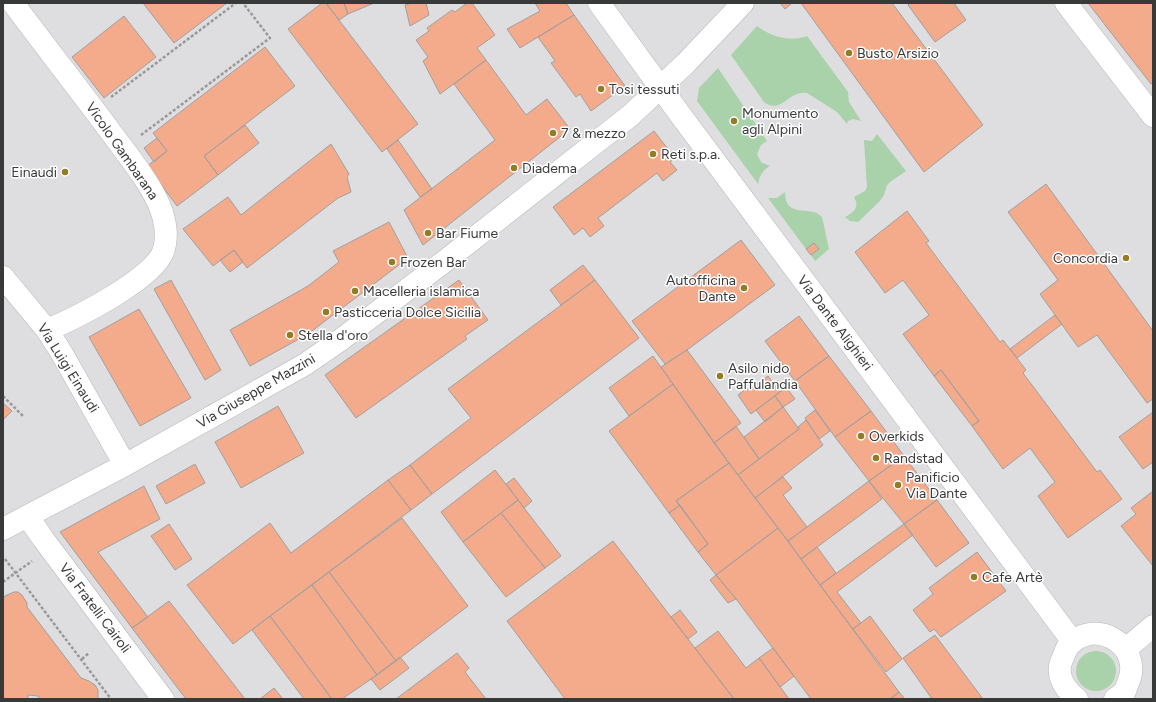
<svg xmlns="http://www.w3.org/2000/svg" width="1156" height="702" font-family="Figtree,sans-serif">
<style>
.green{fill:#a9d1aa}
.building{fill:#f4ab8b;stroke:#a19f9f}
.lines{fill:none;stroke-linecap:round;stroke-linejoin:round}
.street-casing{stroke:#b6b7b8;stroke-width:23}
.path{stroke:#99999b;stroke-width:2.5;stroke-dasharray:3 2;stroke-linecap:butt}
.street{stroke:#fff;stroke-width:22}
.poi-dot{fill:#927d24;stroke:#fff;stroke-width:1.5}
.labels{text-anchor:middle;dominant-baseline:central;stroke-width:3;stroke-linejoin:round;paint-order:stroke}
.poi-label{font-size:14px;fill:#383939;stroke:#fff;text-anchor:start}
.street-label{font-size:14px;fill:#383939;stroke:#fff}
</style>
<rect width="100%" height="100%" fill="#dedee0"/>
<path class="green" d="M757,26C771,37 790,42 807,36L848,92L849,102L861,121L853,119L848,121L847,124L837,112L807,93C788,90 782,115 764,102L731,55Z
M718,68L767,141L761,145L757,154L761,162L770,166C762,171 760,175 758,184L697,101L699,88Z
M877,134L906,171L890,182L887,185L884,195L879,202L858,222L850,221L845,217C854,212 860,208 854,197L865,191L867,187L864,140L872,141Z
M785,192C785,220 810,204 822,217L829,249L815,261L811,255L819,249L814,243L806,249L768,198H777Z
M1076 671a20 20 0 1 1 40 0a20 20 0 1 1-40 0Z"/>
<path class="building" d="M143,3H227L174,43Z
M322,3H326L418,124L382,152L288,29Z
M326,3H344L348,14L339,20Z
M344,3H374L348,14Z
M412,3H426L429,15L410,26L405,5Z
M467,3H472L495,35L477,48L486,60L440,94L423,61L428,57L416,40L429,31L427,28L452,10L455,12Z
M535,3H566L574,15L520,48L507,29L540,11Z
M780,3H790L791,4L785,9Z
M801,3H892L983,125L924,172Z
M910,3H954L966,20L935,42L908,5Z
M1088,3H1152L1153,4V83L1151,84Z
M574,15L625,86L591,111L580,94L576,97L551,63L555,61L538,37Z
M124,16L156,57L104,98L72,57Z
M265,47L295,86L204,156L218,175L177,206L147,166L167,151L153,133Z
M486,60L526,115L547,99L570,129L423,245L404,210L495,140L454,84Z
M245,125L259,143L218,175L204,156Z
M654,131L675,158L670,162L677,170L663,181L657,173L598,218L604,226L590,237L583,228L574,235L553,207Z
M157,138L167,151L154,162L144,148Z
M398,140L432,189L420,197L387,149Z
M331,144L349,174L347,177L351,192L338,198L247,268L234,250L213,266L183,229L228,197L241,215Z
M1046,184L1153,331V399L1147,403L1097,335L1078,347L1040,294L1058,280L1008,212Z
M907,211L929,241L926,243L1000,342L1003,340L1026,370L1023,373L1097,472L1100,470L1122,499L1068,538L1038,496L1055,482L1030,448L1003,469L972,426L979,421L941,370L934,376L903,334L929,315L903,280L885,293L855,252Z
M389,222L408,258L308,334L250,366L230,330L308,286L339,262L333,251Z
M741,240L775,285L687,350L665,364L632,321Z
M814,243L819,249L811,255L806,249Z
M234,250L243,262L230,272L220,260Z
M583,265L595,280L561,305L550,290Z
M171,280L221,370L205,380L154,289Z
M459,280L488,320L465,336L467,339L356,418L325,375Z
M595,280L639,338L432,494L410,465L471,418L448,389Z
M139,309L191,398L140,426L89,337Z
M1055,315L1062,324L1017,358L1010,349Z
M799,316L829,356L795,381L765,341Z
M687,350L741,423L714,443L661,367Z
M653,356L673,384L629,416L609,388Z
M829,356L871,411L835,437L795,381Z
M941,370L979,421L972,426L934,376Z
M768,376L780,392L751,414L738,395L747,388L748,390Z
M673,384L729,463L676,501L680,505L669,513L609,431Z
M786,387L795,399L783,407L775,396Z
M775,396L783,407L765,422L756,410Z
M3,403L12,411L3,420Z
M278,406L304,453L241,488L215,442Z
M783,407L799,429L759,459L744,437Z
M815,410L830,431L819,439L805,418Z
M871,411L904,456L869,481L835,437Z
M1153,412V462L1143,469L1119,437Z
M806,420L823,445L755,498L738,475L799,429L798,427Z
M736,426L759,459L738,475L714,443Z
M904,456L937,500L904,524L869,481Z
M729,463L778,528L716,575L698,552L708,544L676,501Z
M195,464L205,483L166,504L156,486Z
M410,465L432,494L411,510L388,480Z
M495,470L518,500L463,542L441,512Z
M783,477L792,488L783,495L807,527L788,541L755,498Z
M514,478L532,501L524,508L506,484Z
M388,480L411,510L233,644L187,585L270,523L291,553Z
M869,481L882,499L801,559L788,541Z
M144,486L160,519L98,552L148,617L132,628L60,532Z
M1153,491V566L1121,526L1136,514L1131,508Z
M518,500L561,556L545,568L501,513Z
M937,500L969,543L936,567L904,524Z
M680,505L708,544L698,552L669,513Z
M501,513L545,568L506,597L463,542Z
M402,518L468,606L396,661L329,572Z
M169,524L192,559L175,570L151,536Z
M904,524L913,535L837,592L861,623L853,629L820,585Z
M778,528L899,692L890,699H811L736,599L716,575Z
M613,541L671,617L734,699H565L507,621Z
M817,547L836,573L820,585L801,559Z
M977,552L1006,591L941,637L934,629L930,632L913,610L933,594L929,588Z
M329,572L396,661L377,675L312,585Z
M716,575L736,599L728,603L710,580Z
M312,585L377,675L342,699H332L270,616Z
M14,592H18L22,595L27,603V607L81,678L89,681L95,685L98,690V699H40L38,696L28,695V699H3V599L5,596Z
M169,601L245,699H186L132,628Z
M680,610L697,632L688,639L671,617Z
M270,616L332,699H304L252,630Z
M870,616L902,659L886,672L853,629Z
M718,631L746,668L759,658L789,699H734L695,648Z
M935,635L983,699H932L903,658Z
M773,648L794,676L780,687L759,658Z
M457,653L469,668L465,672L486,699H396Z
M400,657L409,668L380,690L371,679Z
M274,688L283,699H260Z
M899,692L905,699H890Z"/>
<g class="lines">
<g class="street-casing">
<path id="street" d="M13,3C45,46 78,88 110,131C126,153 150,182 160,207C165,219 168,236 164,249C157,278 74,319 47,330
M599,3L679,113L1073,642
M1066,3L1153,116
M3,277L47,330L61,352L125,465
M28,517L44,540L163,699
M3,529L125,465L254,393L304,365L339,341L445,261L631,115L686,63L743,3
M1126,649L1153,626
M1077,699C1066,691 1056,676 1061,662C1063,658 1065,652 1067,648C1091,615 1145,644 1128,683C1127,685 1126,689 1125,691C1122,694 1118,697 1115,699"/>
</g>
<path class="path" d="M111,97L236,3
M141,135L270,38L243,3
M3,396L23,416
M5,559L111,699
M3,582L32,561
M82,659L89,653"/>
<use href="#street" class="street"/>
</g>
<g class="poi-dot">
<circle cx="849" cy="53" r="4"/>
<circle cx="601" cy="89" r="4"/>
<circle cx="734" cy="121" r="4"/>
<circle cx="553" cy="133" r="4"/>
<circle cx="653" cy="154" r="4"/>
<circle cx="514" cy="168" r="4"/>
<circle cx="65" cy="172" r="4"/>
<circle cx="428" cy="233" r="4"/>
<circle cx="1126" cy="258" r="4"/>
<circle cx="392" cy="262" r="4"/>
<circle cx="744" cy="288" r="4"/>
<circle cx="355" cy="291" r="4"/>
<circle cx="326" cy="312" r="4"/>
<circle cx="290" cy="335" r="4"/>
<circle cx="720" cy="376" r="4"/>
<circle cx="861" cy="436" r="4"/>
<circle cx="876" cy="458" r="4"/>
<circle cx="898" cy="485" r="4"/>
<circle cx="974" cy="577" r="4"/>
</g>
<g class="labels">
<g class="poi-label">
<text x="857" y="53">Busto Arsizio</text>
<text x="609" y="89">Tosi tessuti</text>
<text x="742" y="113">Monumento<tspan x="742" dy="16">agli Alpini</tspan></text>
<text x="561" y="133">7 &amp; mezzo</text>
<text x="661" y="154">Reti s.p.a.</text>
<text x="522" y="168">Diadema</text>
<text x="57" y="172" text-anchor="end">Einaudi</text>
<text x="436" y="233">Bar Fiume</text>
<text x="1118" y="258" text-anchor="end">Concordia</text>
<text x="400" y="262">Frozen Bar</text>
<text x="736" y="280" text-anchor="end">Autofficina<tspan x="736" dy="16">Dante</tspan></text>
<text x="363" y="291">Macelleria islamica</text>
<text x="334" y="312">Pasticceria Dolce Sicilia</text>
<text x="298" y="335">Stella d'oro</text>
<text x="728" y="368">Asilo nido<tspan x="728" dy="16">Paffulandia</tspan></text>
<text x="869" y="436">Overkids</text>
<text x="884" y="458">Randstad</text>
<text x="906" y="477">Panificio<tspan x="906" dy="16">Via Dante</tspan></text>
<text x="982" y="577">Cafe Artè</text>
</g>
<g class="street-label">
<text transform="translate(122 151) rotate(55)">Vicolo Gambarana</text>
<text transform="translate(835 323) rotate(53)">Via Dante Alighieri</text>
<text transform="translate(68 368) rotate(58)">Via Luigi Einaudi</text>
<text transform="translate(256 391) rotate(-30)">Via Giuseppe Mazzini</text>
<text transform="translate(95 608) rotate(53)">Via Fratelli Cairoli</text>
</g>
</g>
<rect width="1156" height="702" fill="none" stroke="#383939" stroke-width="8"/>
</svg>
